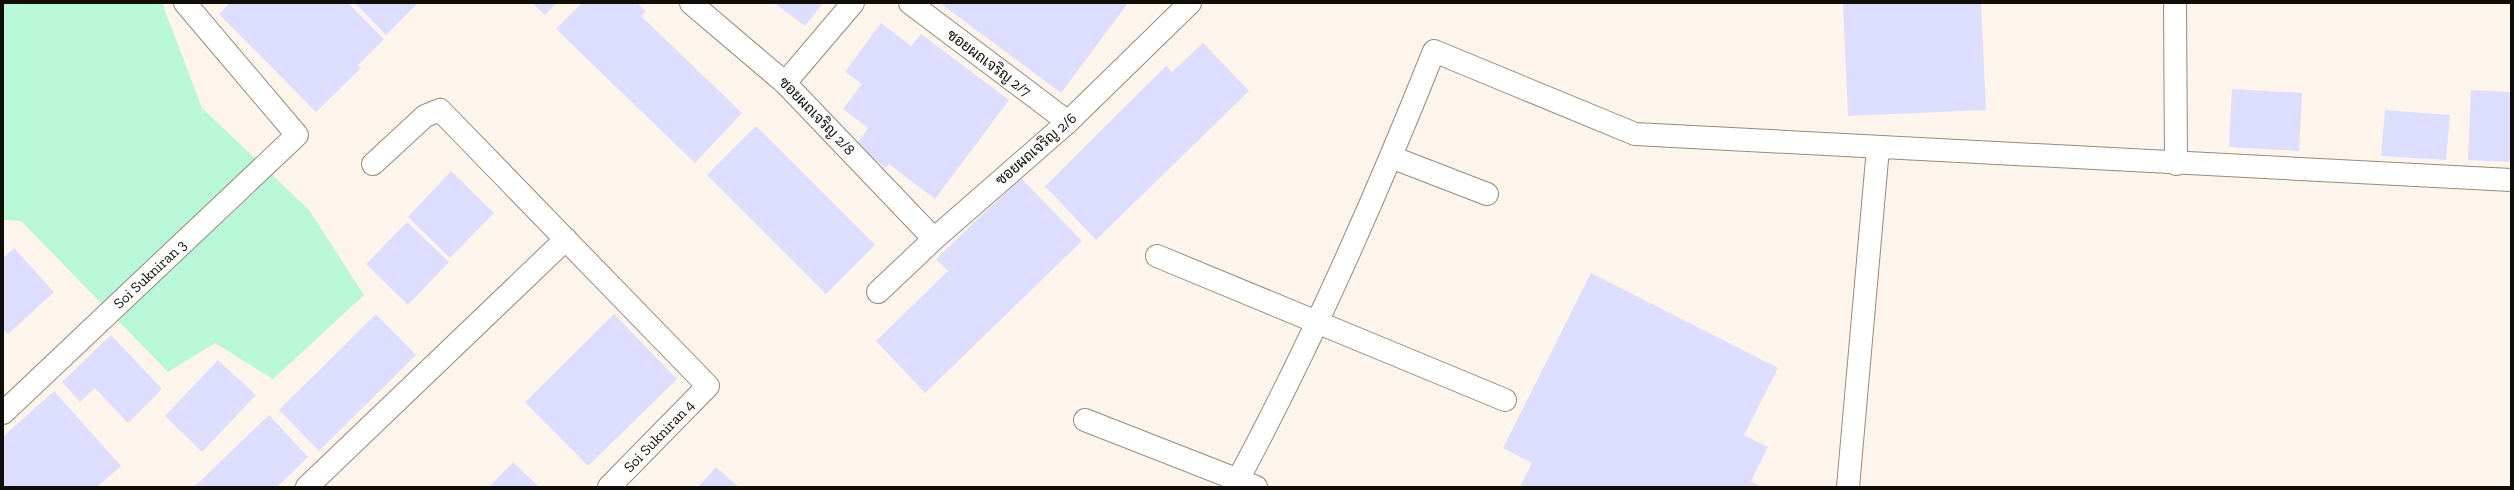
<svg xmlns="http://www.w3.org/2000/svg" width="2514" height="490" font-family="'Zilla Slab',Sarabun,serif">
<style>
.green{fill:#b8f7d8}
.building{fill:#dddefd}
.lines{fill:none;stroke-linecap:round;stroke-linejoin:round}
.minor-casing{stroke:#978a7d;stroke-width:24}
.minor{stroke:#fff;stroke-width:22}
.labels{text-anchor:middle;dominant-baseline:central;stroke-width:3.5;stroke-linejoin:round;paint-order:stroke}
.street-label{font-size:15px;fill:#100c07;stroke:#fff}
</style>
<rect width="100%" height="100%" fill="#fdf4eb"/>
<path class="green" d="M3,3H162L202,108L309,210L364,295L273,379L215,343L168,372L21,221L3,220Z"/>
<path class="building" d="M230,3H348L384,39L358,65L361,68L316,112L219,14Z
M355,3H418L386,35Z
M532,3H556L545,15Z
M582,3H637L646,11L641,16L742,113L695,163L556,29Z
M774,3H823L805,26Z
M940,3H1128L1061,93Z
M1843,3H1981L1986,110L1848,116Z
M881,23L911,46L921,34L1009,100L935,199L889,164L886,168L856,145L868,128L843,109L862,84L845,72Z
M1203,43L1249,91L1096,240L1045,186L1166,66L1172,72Z
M2232,89L2302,93L2299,151L2229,147Z
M2471,90L2511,92V162L2468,160Z
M2385,110L2450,115L2446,160L2381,156Z
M756,126L875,245L826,294L707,175Z
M451,171L494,213L450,258L408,217Z
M1021,178L1082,241L925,393L876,341L948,271L936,259Z
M407,222L449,262L408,305L366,264Z
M14,248L54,292L8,334L3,329V258Z
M1591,273L1778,368L1744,435L1768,447L1751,481L1762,487H1520L1532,463L1503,448Z
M376,314L416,355L319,451L279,410Z
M614,314L677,379L588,466L525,402Z
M111,335L162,389L128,423L95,388L80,402L62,382Z
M218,360L256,395L202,452L165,416Z
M54,391L121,466L97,487H3V437Z
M269,415L308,457L277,487H194Z
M513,462L539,487H489Z
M716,467L739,487H698Z"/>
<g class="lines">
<g class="minor-casing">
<path id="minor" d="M691,3L785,83L934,239
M910,3L1068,122
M2175,3L2176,164
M785,83L853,3
M1391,157L1487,194
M373,164L425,116L440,110L708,386L609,487
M1157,256L1505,400
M878,292L934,239L1068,122L1190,3
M3,413L297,135L185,3
M1085,420L1256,487
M307,487L566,239
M1234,487C1310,347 1375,199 1434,51L1635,134L2511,180
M1848,487L1878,148"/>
</g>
<use href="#minor" class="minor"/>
</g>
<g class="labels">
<g class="street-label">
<text transform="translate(989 63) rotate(37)">ซอยผถเจริญ 2/7</text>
<text transform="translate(817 116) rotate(46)">ซอยผถเจริญ 2/8</text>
<text transform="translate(1036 149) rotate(-41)">ซอยผถเจริญ 2/6</text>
<text transform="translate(150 274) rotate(-43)">Soi Sukniran 3</text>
<text transform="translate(659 436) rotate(-46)">Soi Sukniran 4</text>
</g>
</g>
<rect width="2514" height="490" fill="none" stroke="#100c07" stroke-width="8"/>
</svg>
